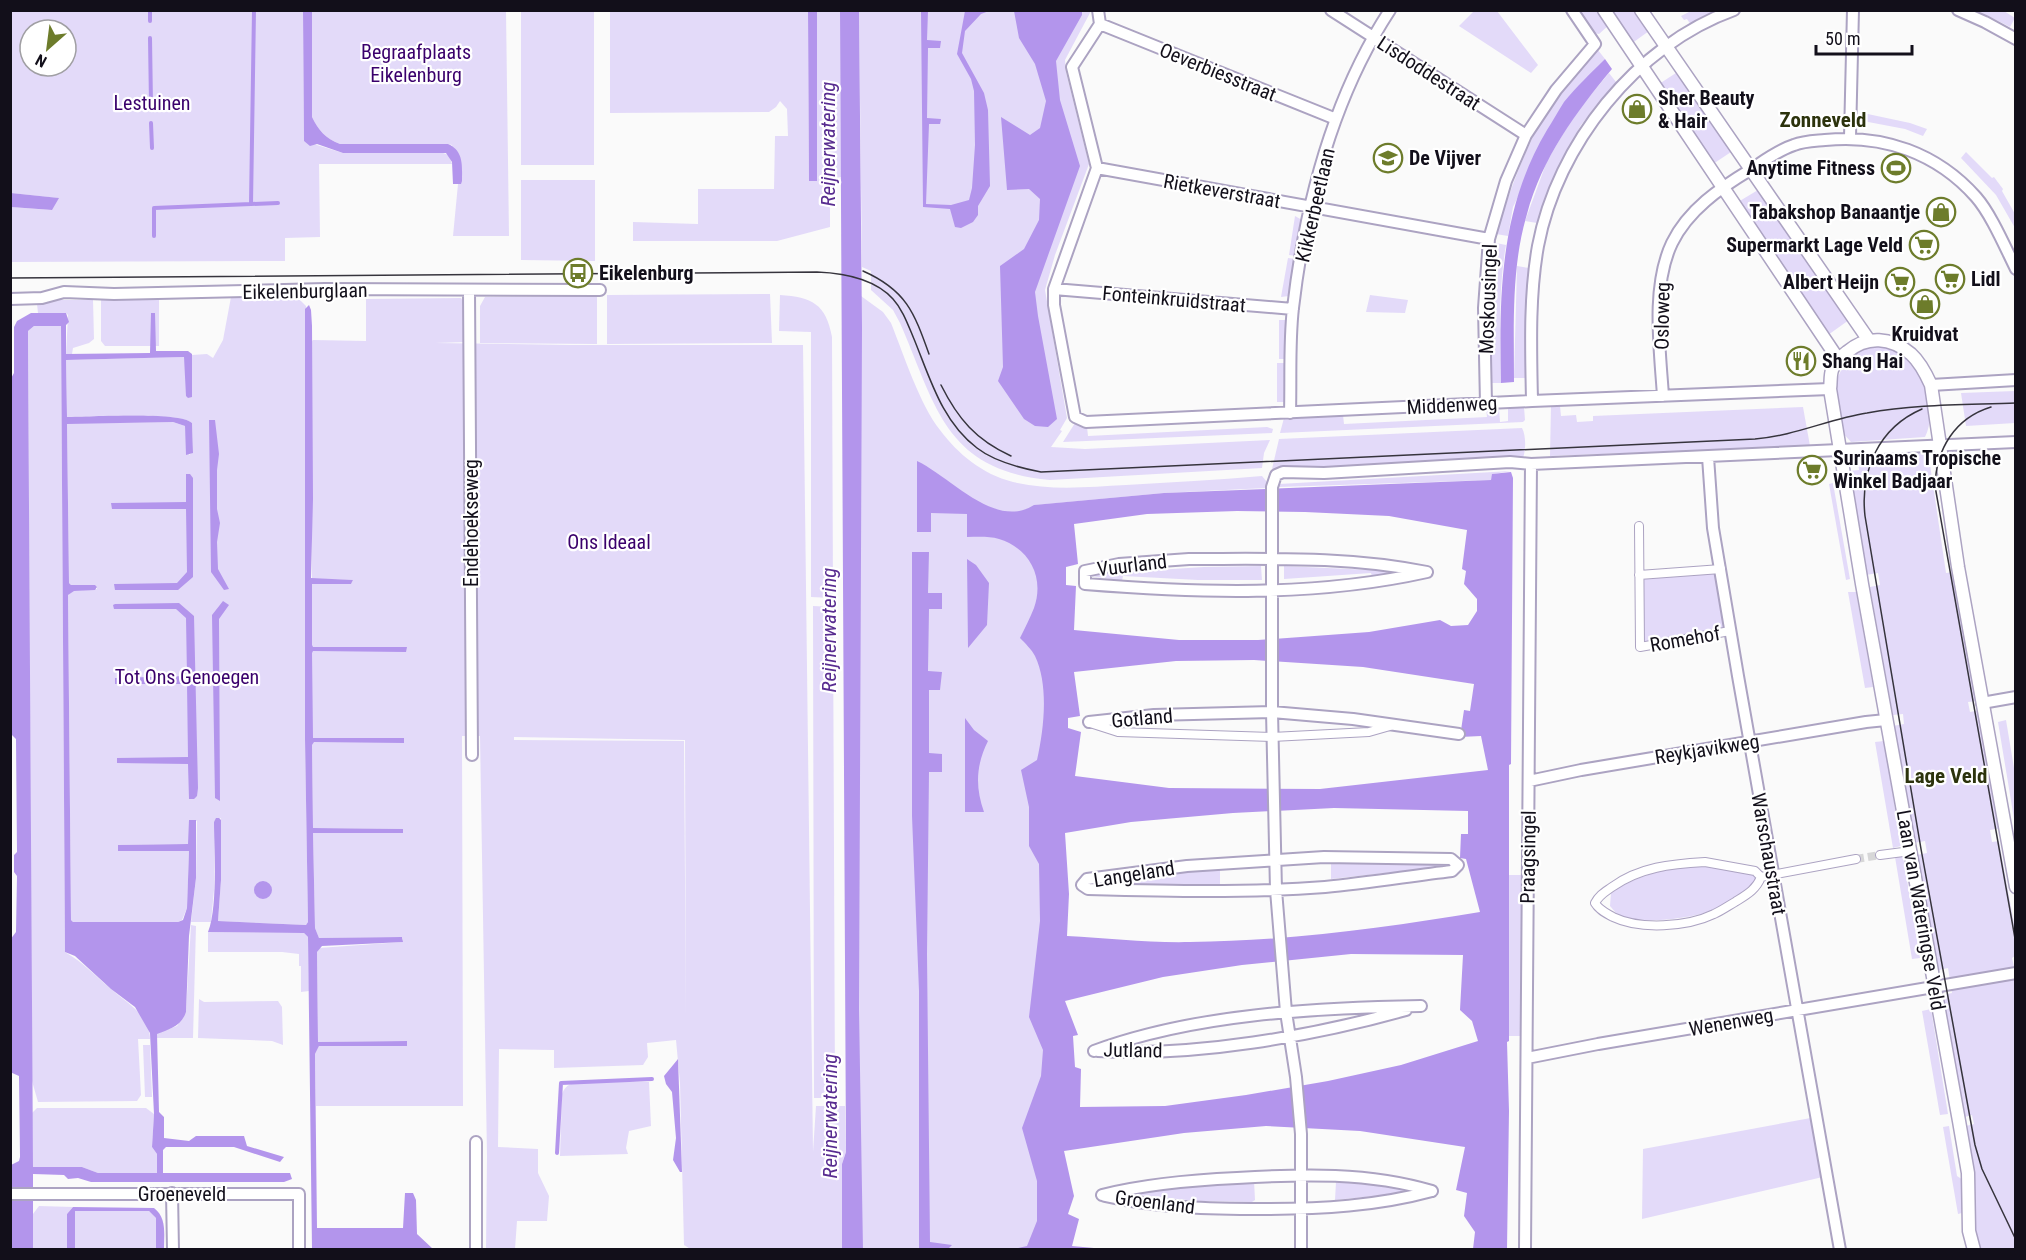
<svg xmlns="http://www.w3.org/2000/svg" width="2026" height="1260" font-family="'Roboto Condensed',sans-serif">
<style>
.green{fill:#e3daf9;fill-rule:evenodd}
.water{fill:#b395ec;fill-rule:evenodd}
.lines{fill:none;stroke-linecap:round;stroke-linejoin:round}
.stream{stroke:#b395ec;stroke-width:4}
.pedestrian-tunnel{stroke:#d7d7d8;stroke-width:8;stroke-dasharray:8 4;stroke-linecap:butt}
.pedestrian-casing{stroke:#aca3c2;stroke-width:10}
.minor-casing{stroke:#aca3c2;stroke-width:14}
.tertiary-casing{stroke:#aca3c2;stroke-width:15}
.pedestrian{stroke:#fff;stroke-width:8}
.minor{stroke:#fff;stroke-width:10}
.tertiary{stroke:#fff;stroke-width:12}
.tram{stroke:#36343d;stroke-width:1.5}
.labels{text-anchor:middle;dominant-baseline:central;stroke-width:4.5;stroke-linejoin:round;paint-order:stroke}
.park-label{font-size:20px;fill:#3a006c;stroke:#fff}
.street-label{font-size:20px;fill:#120f1a;stroke:#fff}
.poi-label{font-size:20px;font-weight:bold;fill:#120f1a;stroke:#fff;text-anchor:start}
.neighbourhood-label{font-size:21px;font-weight:bold;fill:#2c330c;stroke:#fff}
.water-label{font-size:21px;font-style:italic;fill:#582c90;stroke:#fff}
</style>
<rect width="100%" height="100%" fill="#fafafa"/>
<path class="green" d="M10,11H303L304,141L343,153H443L449,155L452,164H319L320,237L285,238V261L11,262V207L51,210L58,198L11,193ZM30,30H66V66H30Z
M312,11H506L509,236H453L458,184H461L452,145L448,144H340C325,138 319,131 312,117Z
M521,11H594V165H521Z
M610,11H808L809,181H816L817,11H840L841,177L830,179V227L777,241H633V222L698,224V189H774L775,136H788L787,109L780,101L776,107L769,112L610,113Z
M859,11H1091L1065,60L1066,72L1089,164L1055,255L1045,290L1067,418L1060,430L1062,431L1051,447L1085,449L1270,440L1264,453L1262,468L1050,480C944,470 936,405 900,323L893,310L871,290V271L862,267Z
M1474,11H1497L1538,65L1531,73L1459,26Z
M1579,11H1599L1609,25L1599,34L1594,33Z
M1608,11H1635L1649,31L1631,44Z
M1691,11H1719L1691,25L1687,19L1684,20L1681,16Z
M1978,11H2004L2015,18L2010,27Z
M1598,50L1605,59L1564,103L1513,207L1508,236L1496,234C1509,194 1522,155 1543,118C1557,93 1578,71 1598,50Z
M1609,73L1616,82L1581,125L1558,167L1537,223L1525,221L1547,161L1575,114Z
M1676,73L1731,152L1713,164L1659,84Z
M1863,113L1910,123L1927,129L1923,136L1905,129L1863,121Z
M1966,152L1992,178L1994,177L2003,189L2002,191L2015,214V228L1996,195L1961,158Z
M521,180H595V261L521,260Z
M1758,190L1849,320L1828,335L1738,202Z
M1295,216L1302,220L1296,256L1289,255Z
M1496,243L1506,245C1498,290 1500,337 1501,383H1489L1487,316Z
M1288,258L1295,259L1289,296L1281,297Z
M1517,266L1529,268L1527,378H1514Z
M770,294L772,343L607,344V295Z
M780,295C812,297 826,304 832,337L833,598L811,597V332L779,331Z
M1370,295L1408,300L1405,313L1366,312Z
M296,296L306,306L305,739L308,922L306,925L218,921L221,880V818L214,822V890L211,922H191L196,878L197,821L189,820V844L118,845V851H189L187,908L182,920L178,922H73L71,920L68,595L71,591L97,589V587L94,585H71L69,583L67,423L173,422L185,426L189,455L193,452L192,423C179,411 89,417 67,417L66,360L184,357L192,397V355L207,354L213,358L223,340L231,297Z
M597,296V344L480,343V306L485,297Z
M861,296L883,312L891,323C903,353 920,405 940,430C958,454 982,474 1013,482C1050,491 1088,487 1126,485C1171,482 1217,480 1262,476L1267,482L1266,488L1164,493L1035,505L1044,530L1053,1249L859,1250L856,736Z
M461,298L466,306V342L435,343L570,345H803L813,1152L816,1106H845L846,1152L842,1164V1249L692,1250L684,1245L680,1083L676,1040L647,1043L648,1057L643,1065L554,1068V1050L499,1049L498,1147L538,1149V1173L549,1196L547,1221H517L515,1249H486L487,1156L480,736H462L463,1106H316L315,1054L319,1046L407,1045V1041L318,1042L317,952L319,948L402,942L403,939L402,937L319,938L315,928L313,833H403V829L313,828L312,745L313,742H404V739L313,738L312,736V584H351L353,580L312,579L311,342L313,340L366,341V299ZM514,737L685,740L686,1017L684,741L514,740Z
M59,300H93L94,339L89,343L73,348L72,354H66L68,315L66,313H38L37,304Z
M101,300H159V346H155V313H151V346H105L101,341Z
M1279,320H1287L1286,359H1279Z
M34,326H61L65,952C84,963 93,974 110,988C125,1002 150,1014 150,1039H138L141,1095L137,1101L38,1102L32,1081L28,342V331Z
M1870,343C1880,345 1895,346 1902,352C1923,369 1938,412 1925,437L1851,442L1842,432L1836,407V381L1847,358Z
M1277,363H1285V402H1277Z
M2015,391V423L1966,426L1961,393Z
M1551,406H1560L1561,416L1576,415L1577,422L1593,421V416L1803,407L1810,446L1550,456Z
M1508,407H1524L1525,420L1523,422L1280,433L1284,418L1343,415L1344,424L1487,417L1486,408H1499L1500,422L1508,421Z
M1075,423L1087,427L1088,436L1267,427L1273,429L1272,433L1063,442Z
M1522,428C1526,435 1526,450 1523,458L1324,468L1306,467L1272,469L1279,439Z
M1928,451L1946,573L1954,572L1977,701L1968,702L1970,712L1981,710L2002,828L1990,830L1992,842L1999,841L2015,929V956L2012,958L2016,975L2015,1249H1979L1975,1240L1966,1126L1974,1124L1972,1115L1965,1117L1943,995L1952,993L1948,968L1939,970L1917,855L1927,853L1925,841L1914,843L1893,726L1904,724L1903,714L1893,715L1870,587L1880,585L1878,573L1866,575L1849,471L1859,470L1857,455Z
M1511,471L1493,474L1491,480L1279,487V484Z
M1833,483L1850,579L1846,580L1829,484Z
M1261,566L1262,580H1198L1123,576L1122,581L1091,576L1092,573L1123,569L1125,572L1204,567Z
M1284,566L1392,571L1395,574L1372,577L1371,573L1284,579Z
M1721,569L1730,631L1640,647L1639,575Z
M1848,592H1856L1873,687L1865,688Z
M813,606L833,607L835,1098H814Z
M2006,720L2015,774V825L1998,722Z
M1884,741L1901,846L1893,848L1875,742Z
M1903,856L1920,958L1912,959L1895,857Z
M1331,862L1450,864V866L1331,879Z
M1704,865L1751,872L1756,878C1752,888 1742,893 1732,899C1726,902 1719,907 1712,910C1693,919 1633,926 1616,913C1614,911 1612,908 1610,906L1611,893C1640,873 1670,868 1704,865Z
M1220,867V885L1163,886L1090,883Z
M1509,875H1522V1036H1509Z
M191,925L196,926L193,1038H157V1033L177,1026L186,1012Z
M208,932L304,933L308,937L309,991L301,992V966H299V954L282,952H208Z
M199,999L204,1002L278,1001L282,1007L283,1045L272,1041L198,1038Z
M1931,1009L1948,1114L1940,1115L1922,1011Z
M143,1045H150L152,1097H145Z
M585,1082H649L651,1126L629,1131L626,1148L628,1154L560,1156L562,1094C567,1082 574,1083 585,1082Z
M37,1108H146L154,1114L152,1147L157,1154V1173H98L82,1167H33L32,1113Z
M1816,1117L1827,1176L1642,1219L1643,1149Z
M1949,1126L1957,1176L1963,1180L1962,1213L1958,1214L1943,1127Z
M1254,1181L1255,1200L1252,1202L1197,1201L1128,1194L1155,1187Z
M1336,1182L1386,1186L1403,1190L1404,1193L1335,1200Z
M39,1206L73,1207L67,1214V1249H33V1214Z
M75,1211H149L156,1218V1249L75,1250Z"/>
<path class="water" d="M303,11H312V117C319,131 325,138 340,144H448C464,151 462,166 462,181L461,184H453L452,162L446,153H343L317,144L310,146L304,141Z
M808,11H817V181H809Z
M840,11H859L862,328L859,1009L863,1250L842,1249V1164L846,1152Z
M921,11H928L927,40L941,41L940,48H928L927,118L941,119L940,124H929L926,204L951,205L969,200L972,188L975,145L974,91L971,79L957,54L965,11H989L981,14L965,31L962,53L984,93L988,110L990,186L978,206V215L973,222L961,228L955,227L950,209L923,207Z
M1014,11H1082V15L1056,61L1060,100L1080,166L1035,292L1038,316L1057,419L1048,427L1035,426L1024,419L998,381L1003,367L1000,266L1024,249L1039,220L1040,199L1029,189L1007,190L1001,117L1030,135L1040,128L1046,101L1035,64L1019,38Z
M1605,59L1612,69C1576,112 1542,158 1527,214C1511,267 1514,327 1514,382L1501,383C1499,293 1500,209 1547,130C1553,121 1558,111 1564,102C1576,87 1591,73 1605,59Z
M11,193L59,198L52,210L11,207Z
M309,305L311,310L312,326L313,499L311,578L353,580L351,584H312V645L313,647H407L406,652L313,651L312,653L313,738H404V743L314,742L312,745L313,828L403,829V833H313L315,928L319,938L402,937L403,942L322,946L317,952L318,1042L407,1041V1046H319L315,1054L317,1228H403L405,1193H413L416,1200L417,1234L433,1249H312L308,937L304,933L208,932C218,907 214,850 214,822L216,818H219L221,820V880L218,921L306,925L308,922L305,739V309Z
M31,313H66L69,322L66,325V354L150,353L151,313H155L156,351H188L192,354V397L188,398L186,396L184,357L66,360L67,417C89,417 180,411 192,423L193,453L186,455L185,426L173,422L67,424L69,583L71,585H95L97,587L95,590L74,591L68,595L71,920L73,922H178L183,920L187,908L189,851H118V845L188,844L189,820H196V878L189,936L186,1012C181,1027 169,1029 157,1034L159,1112L164,1117V1138L189,1141L196,1136H244L247,1146L284,1157L280,1162L234,1147H166L163,1150V1173H290L292,1179L284,1182H91L78,1178L68,1179L64,1175L33,1174V1249H11V1165L19,1161L20,1157L19,1076L10,1072V940L16,932L17,876L14,872V855L17,852L16,739L10,733V380L14,373V327L17,321ZM34,326H61L65,952L75,956L111,989L135,1007L150,1033L154,1114L152,1147L157,1154V1173H98L82,1167H33L28,342V331Z
M209,420H215L219,454L217,470V509L220,523L217,542L218,569L229,589L224,590L211,572Z
M917,461C951,477 995,530 1034,505L1164,493L1491,480L1492,474L1511,472L1513,478L1511,764L1509,765V1041L1507,1042L1509,1111L1507,1249H1473L1475,1232L1464,1216L1467,1193L1456,1190L1465,1147L1360,1131L1266,1126L1184,1133L1064,1151L1074,1196L1068,1214L1079,1219L1072,1246L1105,1249H1014L1027,1246L1037,1221V1181L1022,1128L1041,1076L1043,1050L1029,1017L1040,921L1039,864L1029,846V807L1021,770L1037,760C1044,729 1049,685 1035,656C1032,650 1025,643 1020,638C1025,628 1030,618 1034,608C1045,577 1029,548 999,539C989,536 977,537 967,537V514L931,513V532H917ZM1237,511L1305,512L1389,516L1467,530L1462,569L1466,571L1464,584L1477,599V611L1468,625L1451,626L1440,620L1369,632L1258,640H1179L1074,630L1076,586L1066,585V567L1078,564L1074,524L1147,514ZM1254,660L1363,667L1474,684L1470,711L1464,710L1460,737L1481,736L1488,770L1320,789L1169,788L1075,776L1081,732L1068,728V718L1080,716L1074,672L1176,661ZM1334,808L1468,811V834H1461L1460,858L1466,859L1480,912C1384,928 1288,941 1190,942C1149,943 1107,938 1067,936L1069,894L1065,833L1131,822L1233,813ZM1351,954L1463,955L1460,1010L1472,1021L1478,1041L1401,1065L1328,1081L1246,1095L1165,1106L1080,1107L1081,1069L1075,1067L1073,1036L1078,1035L1065,1001L1163,977L1242,965Z
M186,474H190L193,478V577L178,590H115L114,584L177,583L187,572L186,509H112L111,503L186,502Z
M912,552H929L928,593H942V609H929L928,671L942,672L940,690H929V753L942,754V772H929L927,954L930,1242L952,1245L948,1249H919V991L912,816Z
M967,559L976,565L989,583L987,625L968,648Z
M223,601L229,605L219,619L220,801L215,798L212,615Z
M179,603L194,616L198,788L197,796L194,799H189L188,764L117,763V758L188,757L187,684H115V678L187,676L186,618L176,609H114L113,605L115,604Z
M965,718L974,730L988,741C976,765 975,787 984,812H965Z
M254 890a9 9 0 1 1 18 0a9 9 0 1 1-18 0Z
M678,1059L682,1172H680L673,1160L676,1138L672,1092L666,1084L664,1076Z
M73,1207L154,1208C167,1218 164,1234 164,1249H156V1218L149,1211H75V1249H67V1214Z"/>
<g class="lines">
<path class="stream" d="M150,10V21
M150,38L151,105
M151,123L152,148
M251,204L278,203
M154,236V208L251,204L254,10
M557,1153L561,1083L652,1079"/>
<path class="pedestrian-tunnel" d="M1856,859L1880,855"/>
<g class="pedestrian-casing">
<path id="pedestrian" d="M1639,526L1640,647L1730,631
M1639,575L1721,569
M1090,723L1118,732L1272,737L1369,732L1390,726
M1880,855L1911,851
M1705,862L1755,871L1761,877C1756,890 1746,895 1735,902C1728,906 1721,911 1714,914C1687,927 1640,930 1613,917C1606,913 1599,910 1595,903C1599,895 1605,892 1612,887C1640,867 1671,864 1705,862Z
M1761,877L1856,859"/>
</g>
<g class="minor-casing">
<path id="minor" d="M1098,10L1100,24L1072,67L1097,168L1054,289V305L1075,417L1086,422L1532,401L1830,389
M1331,10L1526,135
M1958,10L1985,22L2016,39
M1100,24L1336,119
M1850,137L1853,10
M1097,168L1489,239
M1054,289L1293,309
M469,291L472,755
M10,299L42,298L64,292L114,294L325,289L600,290
M1931,385L2016,380
M1663,396C1660,349 1651,287 1672,243C1688,210 1720,188 1750,170C1764,161 1778,150 1794,145C1804,141 1815,141 1825,140C1883,134 1937,153 1976,197C1991,214 2005,247 2016,269
M1532,401C1531,350 1529,296 1538,246C1557,145 1636,45 1734,10
M1486,404L1484,308L1489,239L1506,181L1526,135L1556,90L1595,44L1572,10
M1290,413C1291,378 1289,342 1293,308C1305,205 1333,97 1390,10
M1708,457L1713,528L1738,676L1840,1250
M1189,559C1269,559 1349,556 1427,572C1315,597 1199,593 1085,584V571L1119,564Z
M1982,703L2016,697
M1089,722L1154,715L1272,712L1353,719L1459,734
M1529,781L1581,770L1866,722L1886,720
M1324,857L1451,859L1458,865L1452,871C1410,876 1367,883 1325,887C1246,893 1167,891 1088,889L1082,885L1087,879L1187,866Z
M1094,1051C1194,1014 1314,1008 1421,1006
M1098,1051C1195,1057 1313,1036 1406,1010
M1527,1058L1598,1044L2016,973
M476,1142V1250
M172,1193L173,1250
M10,1194H299V1250
M1102,1195C1146,1184 1192,1180 1237,1178C1302,1174 1369,1172 1432,1191
M1105,1196C1157,1208 1211,1209 1264,1209C1321,1209 1377,1206 1432,1191
M1301,1250V1134L1296,1077L1286,1012L1276,890L1272,712V487L1276,475L1283,472L1324,473L1510,462L1531,464L2016,442
M1525,1250L1531,464"/>
</g>
<g class="tertiary-casing">
<path id="tertiary" d="M1604,10L1838,359
M1641,10L1868,339
M1974,1250L1969,1231L1968,1173L1959,1121L1862,584L1830,389C1831,383 1830,376 1832,370C1835,362 1840,357 1847,352C1867,335 1891,337 1911,354C1920,362 1926,374 1931,385L1958,567L2016,887"/>
</g>
<use href="#pedestrian" class="pedestrian"/>
<use href="#minor" class="minor"/>
<use href="#tertiary" class="tertiary"/>
<path class="tram" d="M863,271C906,290 914,312 929,354
M10,278L817,272C843,273 874,278 893,299C903,310 908,325 914,339C930,378 942,422 977,448C995,462 1020,468 1041,472L1755,439C1794,436 1829,419 1867,413C1916,404 1966,405 2016,403
M941,385C958,419 976,440 1011,456
M1991,407C1955,418 1936,449 1935,486L2016,944
M1922,409C1878,428 1860,471 1865,516L1921,849L1975,1145L1982,1169L2016,1240"/>
</g>
<defs>
<g id="shop-ring" transform="scale(1.5)"><circle r="9.5" fill="#fff" stroke="#6d7c2b" stroke-width="1.5"/><path d="M-5-2.5h2.3a2.7 3.5 0 0 1 5.4 0H5L5.5 6h-11ZM-1.5-2.5h3a1.5 2.3 0 0 0-3 0Z" fill="#6d7c2b"/></g>
<g id="school-ring" transform="scale(1.5)"><circle r="9.5" fill="#fff" stroke="#6d7c2b" stroke-width="1.5"/><path d="M0-5L7-2L0 1L-7-2ZM-4 1L0 2.5L4 1V4Q0 6-4 4Z" fill="#6d7c2b"/></g>
<g id="stadium-ring" transform="scale(1.5)"><circle r="9.5" fill="#fff" stroke="#6d7c2b" stroke-width="1.5"/><path d="M0-5a6.5 5 0 1 0 0 10a6.5 5 0 1 0 0-10ZM-3.5-1.8h7v3.6h-7Z" fill="#6d7c2b"/></g>
<g id="supermarket-ring" transform="scale(1.5)"><circle r="9.5" fill="#fff" stroke="#6d7c2b" stroke-width="1.5"/><path d="M-6-5.5h2.5l.6 2H6L4.5 2H-2.5L-4.4-4H-6ZM-1.5 3.2a1.3 1.3 0 1 0 .1 0ZM3 3.2a1.3 1.3 0 1 0 .1 0Z" fill="#6d7c2b"/></g>
<g id="bus-ring" transform="scale(1.5)"><circle r="9.5" fill="#fff" stroke="#6d7c2b" stroke-width="1.5"/><path d="M-5-6H5V4H4V6H2V4H-2V6H-4V4H-5ZM-3.5-4V0h7V-4ZM-3.5 1.2v1.5H-2V1.2ZM2 1.2v1.5H3.5V1.2Z" fill="#6d7c2b"/></g>
<g id="restaurant-ring" transform="scale(1.5)"><circle r="9.5" fill="#fff" stroke="#6d7c2b" stroke-width="1.5"/><path d="M-5-6h1v4h1v-4h1v4h1v-4h1v5L-1.5 .5V6h-2V.5L-5-1ZM5-6V6H3V1.5H1.5Q1.5-4 5-6Z" fill="#6d7c2b"/></g>
</defs>
<g fill-rule="evenodd">
<use href="#shop-ring" x="1637" y="109"/>
<use href="#school-ring" x="1388" y="158"/>
<use href="#stadium-ring" x="1896" y="168"/>
<use href="#shop-ring" x="1941" y="212"/>
<use href="#supermarket-ring" x="1924" y="245"/>
<use href="#bus-ring" x="578" y="273"/>
<use href="#supermarket-ring" x="1950" y="279"/>
<use href="#supermarket-ring" x="1900" y="282"/>
<use href="#shop-ring" x="1925" y="304"/>
<use href="#restaurant-ring" x="1801" y="361"/>
<use href="#supermarket-ring" x="1812" y="470"/>
</g>
<g class="labels">
<g class="park-label">
<text x="416" y="52">Begraafplaats<tspan x="416" dy="23">Eikelenburg</tspan></text>
<text x="152" y="103">Lestuinen</text>
<text x="609" y="542">Ons Ideaal</text>
<text x="187" y="677">Tot Ons Genoegen</text>
</g>
<g class="street-label">
<text transform="translate(1218 72) rotate(22)">Oeverbiesstraat</text>
<text transform="translate(1429 73) rotate(33)">Lisdoddestraat</text>
<text transform="translate(1222 191) rotate(10)">Rietkeverstraat</text>
<text transform="translate(1315 205) rotate(-77)">Kikkerbeetlaan</text>
<text transform="translate(305 291) rotate(-1)">Eikelenburglaan</text>
<text transform="translate(1174 299) rotate(5)">Fonteinkruidstraat</text>
<text transform="translate(1488 299) rotate(-88)">Moskousingel</text>
<text transform="translate(1662 316) rotate(-89)">Osloweg</text>
<text transform="translate(1452 405) rotate(-3)">Middenweg</text>
<text transform="translate(471 523) rotate(-90)">Endehoekseweg</text>
<text transform="translate(1132 565) rotate(-7)">Vuurland</text>
<text transform="translate(1685 639) rotate(-10)">Romehof</text>
<text transform="translate(1142 718) rotate(-5)">Gotland</text>
<text transform="translate(1707 749) rotate(-9)">Reykjavikweg</text>
<text transform="translate(1769 854) rotate(80)">Warschaustraat</text>
<text transform="translate(1528 857) rotate(-89)">Praagsingel</text>
<text transform="translate(1134 874) rotate(-9)">Langeland</text>
<text transform="translate(1921 910) rotate(80)">Laan van Wateringse Veld</text>
<text transform="translate(1731 1022) rotate(-10)">Wenenweg</text>
<text transform="translate(1133 1050) rotate(1)">Jutland</text>
<text x="182" y="1194">Groeneveld</text>
<text transform="translate(1155 1202) rotate(7)">Groenland</text>
</g>
<g class="poi-label">
<text x="1658" y="98">Sher Beauty<tspan x="1658" dy="23">&amp; Hair</tspan></text>
<text x="1409" y="158">De Vijver</text>
<text x="1875" y="168" text-anchor="end">Anytime Fitness</text>
<text x="1920" y="212" text-anchor="end">Tabakshop Banaantje</text>
<text x="1903" y="245" text-anchor="end">Supermarkt Lage Veld</text>
<text x="599" y="273">Eikelenburg</text>
<text x="1971" y="279">Lidl</text>
<text x="1879" y="282" text-anchor="end">Albert Heijn</text>
<text x="1925" y="334" text-anchor="middle">Kruidvat</text>
<text x="1822" y="361">Shang Hai</text>
<text x="1833" y="458">Surinaams Tropische<tspan x="1833" dy="23">Winkel Badjaar</tspan></text>
</g>
<g class="neighbourhood-label">
<text x="1823" y="120">Zonneveld</text>
<text x="1946" y="776">Lage Veld</text>
</g>
<g class="water-label">
<text transform="translate(828 144) rotate(-90)">Reijnerwatering</text>
<text transform="translate(829 630) rotate(-90)">Reijnerwatering</text>
<text transform="translate(830 1116) rotate(-90)">Reijnerwatering</text>
</g>
</g>
<rect width="2026" height="1260" fill="none" stroke="#120f1a" stroke-width="24"/>
<g transform="translate(48 48) rotate(208)"><circle r="28" fill="#ffffff" stroke="#a09fa3" stroke-width="1.5"/>
<path d="M0-4.5L10 22L0 15L-10 22Z" fill="#6d7c2b"/>
<text y="-9" font-size="16" font-weight="bold" text-anchor="middle" fill="#120f1a">N</text>
</g>
<path d="M1816 45v9h96v-9" fill="none" stroke="#120f1a" stroke-width="3"/>
<text x="1825" y="45" font-size="18" fill="#120f1a" stroke="#ffffff" stroke-width="4.5" paint-order="stroke">50 m</text>
</svg>
